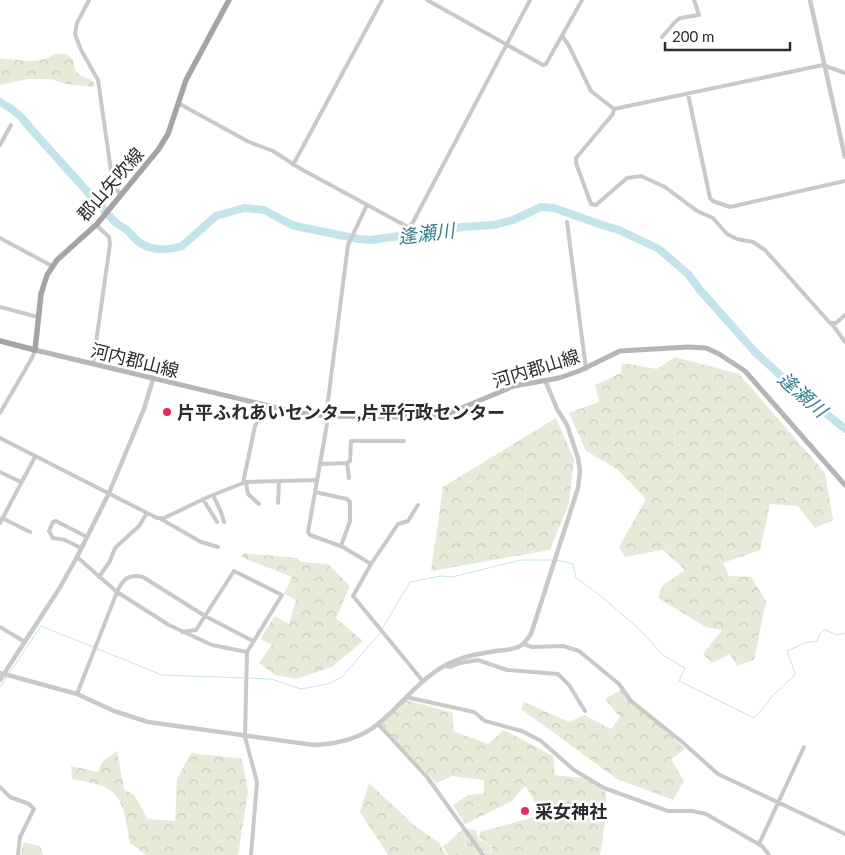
<svg xmlns="http://www.w3.org/2000/svg" width="845" height="855" font-family="Lato,'Noto Sans JP',sans-serif">
<style>
.forest{fill:url(#forest-crowns)}
.park{fill:url(#park-tufts)}
.lines{fill:none;stroke-linecap:round;stroke-linejoin:round}
.stream{stroke:#c4e4ec;stroke-width:1}
.river{stroke:#c4e4ec;stroke-width:8}
.minor{stroke:#c9c9c9;stroke-width:4}
.tertiary{stroke:#c9c9c9;stroke-width:4.5}
.secondary{stroke:#b6b6b6;stroke-width:5}
.primary{stroke:#a4a4a4;stroke-width:5.5}
.poi-dot{fill:#ea285b;stroke:#fff;stroke-width:2}
.labels{text-anchor:middle;dominant-baseline:central;stroke-width:5;stroke-linejoin:round;paint-order:stroke}
.street-label{font-size:18px;fill:#2c2c2c;stroke:#fff}
.poi-label{font-size:18px;font-weight:bold;fill:#2c2c2c;stroke:#fff;text-anchor:start}
.water-label{font-size:19px;font-style:italic;fill:#397f90;stroke:#fff}
</style>
<defs>
<pattern id="forest-crowns" width="20" height="18" patternUnits="userSpaceOnUse" patternTransform="scale(1.25)"><rect width="20" height="18" fill="#e6ebd9"/><path d="M2 6a3 3 0 1 1 6 0M12 15a3 3 0 1 1 6 0" fill="none" stroke="#c5caba"/></pattern>
<pattern id="park-tufts" width="24" height="20" patternUnits="userSpaceOnUse" patternTransform="scale(1.25)"><rect width="24" height="20" fill="#e6ebd9"/><path d="M3 7l-1-3M5 7V3M7 7l1-3M15 17l-1-3M17 17v-4M19 17l1-3" fill="none" stroke="#c5caba"/></pattern>
</defs>
<rect width="100%" height="100%" fill="#fff"/>
<path class="forest" d="M55,54H66L73,59C76,84 89,72 95,85L93,87L67,84L50,79H28L0,85V58C18,60 39,65 55,54Z
M675,357L739,374L825,473L833,520L815,528L798,506L770,504L760,550L723,563L729,576L751,577L766,601L754,660L737,666L730,654L712,663L703,654L722,630L706,627L658,598L662,586L685,570L663,550L625,557L619,547L646,499L617,469L586,451L569,413L599,402L595,385L621,373L622,363L657,369Z
M556,418L574,459L569,503L550,550L431,571L443,487Z
M244,553L297,558L301,562L328,564L350,586L336,618L363,641L332,667L296,679L275,675L259,663L272,645L260,639L275,616L289,624L296,600L284,594L292,577L241,557Z
M622,689L685,749L671,759L684,781L673,800L617,779L521,709L524,702L569,722L584,715L611,729L620,717L605,699Z
M403,699L453,713V731L488,744L504,730L553,756L555,775L590,779L606,793V815L600,855H486L484,852L491,853L492,846L479,838L480,832L537,816L533,798L525,786L512,801L465,824L453,805L468,795L484,794V780L452,776L436,783L381,725Z
M117,751L124,789L134,795L148,819L175,821L177,779L191,753L242,759L248,792L238,855H146L130,843C127,827 125,801 111,791C101,783 85,782 72,779L71,766L98,772L102,762Z
M369,783L414,825L439,843L446,855H388L360,812Z
M23,842L40,846L43,855H21Z"/>
<path class="park" d="M463,829L476,830L478,839L491,846L490,852L482,851L485,855H448L443,847Z"/>
<g class="lines">
<path class="stream" d="M557,560L573,564L576,578L597,593L637,627L663,655L685,668L679,681L754,718L767,704L772,696L794,676L795,673L787,651L805,643L817,641C824,625 824,630 837,635L845,633
M382,629L410,582L440,576L452,577L521,560H553
M248,678L271,679L301,689L327,684L342,677L380,633
M0,687L41,626L162,675L244,678"/>
<path class="river" d="M0,102C14,109 22,117 31,129L114,221C118,225 123,227 127,230C132,234 134,239 139,242C151,251 168,251 182,246L216,216L244,208L264,210L292,225L300,227L359,239L371,240L463,227L494,225L513,220L541,207L554,208L602,225L619,230L659,249L688,274L700,290L755,352L791,385L845,429"/>
<path class="minor" d="M89,0L77,23L75,34L81,50L98,80L113,185L121,195
M427,0L543,65L546,64L582,0
M562,36L568,44L591,91L614,109L823,65L845,73
M662,37L675,22L680,18L699,15L694,0
M688,94L710,198L713,201L730,207L845,181
M178,103L249,142L273,151L301,169L408,227L412,224L530,0
M614,109L613,114L576,158V163L591,204L596,205L627,178L641,176L665,187L697,211L713,218L727,234L737,239L753,242L765,250L830,323H836L845,315
M0,145L11,125
M293,165L382,0
M367,205L348,245L326,416L327,424L308,532L310,535L343,547L371,564L353,596L422,680
M567,222L586,369
M0,238L52,266
M0,307L38,317
M832,324L845,342
M93,364L110,244L109,237L96,225
M0,413L32,358L35,350
M0,438L157,518H164L208,497L243,483L255,426L266,406
M347,463L350,461L351,441H404
M321,464L347,463L349,478
M0,472L21,482
M244,482L317,480
M246,482L248,494L259,504
M315,492L347,499L350,502V521L341,546
M213,495L221,512L224,522
M203,499L217,522
M278,503L279,481
M2,518L30,532
M161,519L201,542L218,547
M0,523L35,457
M81,548L65,540L53,538L49,531L53,522L56,521L87,537
M77,557L117,592L169,625L212,645L247,652
M371,564L398,524L408,521L418,505
M99,577L110,561L115,548L139,526L147,513
M0,627L25,642
M182,632L196,630L234,571L282,595L247,652L245,737L257,782L251,855
M523,644L532,647L563,646L579,651L619,684L631,701L681,741L718,774L845,834
M445,666L450,667L460,663L478,660L507,670L558,674L569,685L585,711
M77,694L117,592C122,580 129,573 143,577L205,616L253,641
M406,697L474,712L485,721L522,731L541,741L574,770L604,788L668,811H692L706,814L762,846L769,855
M378,724L427,777L483,855
M0,787L10,797L29,804L34,809L20,837L18,855
M759,844L804,747"/>
<path class="tertiary" d="M810,0L845,157
M0,673L77,694L114,711L148,722L314,745C337,744 360,739 378,724C401,705 418,681 444,666C460,657 477,654 495,651C503,650 511,650 518,647C524,645 527,639 531,634L578,488L580,471L578,458L567,425L557,409L545,380
M0,680L59,589L77,557L109,493L144,409L153,379"/>
<path class="secondary" d="M35,350L295,412L326,416L404,417L445,415L514,386L559,378L579,371L620,351L688,347L706,348L719,354L745,371L845,485"/>
<path class="primary" d="M0,341L35,350L41,294L47,275L57,260L97,224L158,150L168,134L186,80L229,0"/>
</g>
<g class="poi-dot">
<circle cx="167" cy="412" r="5"/>
<circle cx="525" cy="811" r="5"/>
</g>
<g class="labels">
<g class="street-label">
<text transform="translate(110 184) rotate(-49)">郡山矢吹線</text>
<text transform="translate(135 360) rotate(14)">河内郡山線</text>
<text transform="translate(536 368) rotate(-17)">河内郡山線</text>
</g>
<g class="poi-label">
<text x="177" y="412">片平ふれあいセンター,片平行政センター</text>
<text x="535" y="811">采女神社</text>
</g>
<g class="water-label">
<text transform="translate(426 233) rotate(-7)">逢瀬川</text>
<text transform="translate(803 394) rotate(41)">逢瀬川</text>
</g>
</g>
<path d="M665 42v8h125v-8" fill="none" stroke="#2c2c2c" stroke-width="2.5"/>
<text x="672" y="42" font-size="15" fill="#2c2c2c" stroke="#ffffff" stroke-width="4" paint-order="stroke">200 m</text>
</svg>
